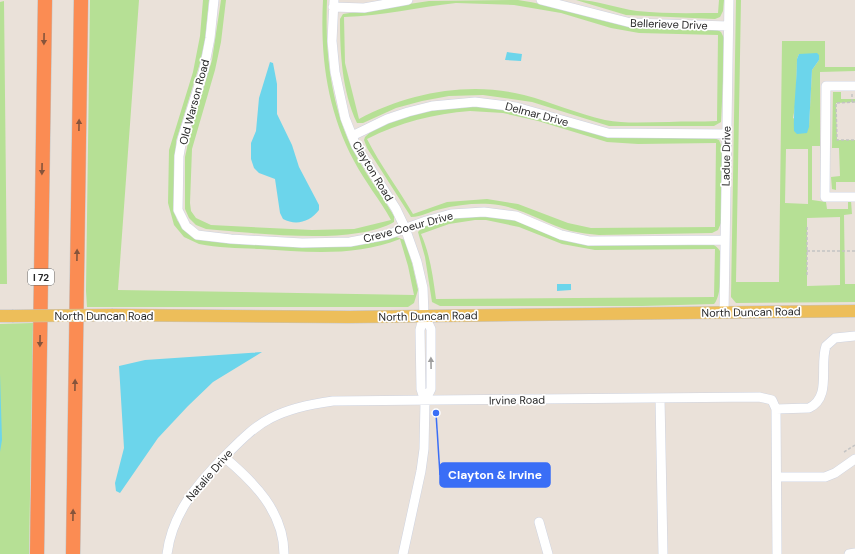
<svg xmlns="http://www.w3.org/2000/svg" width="855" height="554" font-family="'DM Sans',sans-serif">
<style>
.green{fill:#b6e095;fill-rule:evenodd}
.water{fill:#6cd5eb}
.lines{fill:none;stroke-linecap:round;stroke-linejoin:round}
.minor-casing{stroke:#ced3e0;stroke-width:10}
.major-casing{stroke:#c3c3c3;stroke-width:13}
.highway-casing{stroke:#c3c3c3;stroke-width:15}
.path{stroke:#c3c3c3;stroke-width:1.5;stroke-dasharray:3 2;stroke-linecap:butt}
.minor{stroke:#fff;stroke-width:9}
.major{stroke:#edbe5a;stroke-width:12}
.highway{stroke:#fb8c53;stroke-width:14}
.major-bridge-casing{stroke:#c3c3c3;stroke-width:13;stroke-linecap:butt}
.major-bridge{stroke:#edbe5a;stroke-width:12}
.oneway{fill:#86543b}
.oneway2{fill:#9e9e9e}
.labels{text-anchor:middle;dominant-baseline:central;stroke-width:3.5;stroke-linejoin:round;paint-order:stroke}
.shield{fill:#fff;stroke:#686868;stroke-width:1}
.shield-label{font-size:10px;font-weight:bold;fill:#272727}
.street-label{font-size:11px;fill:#272727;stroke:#fff}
.leader{fill:none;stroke:#3a6ef6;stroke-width:1.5}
.callout-dot{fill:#3a6ef6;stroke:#fff;stroke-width:1.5}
.callout{fill:#3a6ef6;stroke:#3a6ef6;stroke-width:1.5}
.callout-label{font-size:12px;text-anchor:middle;font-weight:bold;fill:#fff}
</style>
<rect width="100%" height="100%" fill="#eae1d9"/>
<path class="green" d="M90,0H139L118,290L414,295L408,266L400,239C355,257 307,252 260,249C240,248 219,248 199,244L184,237L174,225L168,203L169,150L193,72L200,36L203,0H209L205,40L200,63L176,141L174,206L177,220L185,230L351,246L396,237L405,240L412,263L418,290L414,303L408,307H87L86,291Z
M221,0H226L221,42L215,70L192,149L190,203L191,211L196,218L211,225L312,230L354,229L391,220C380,200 365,182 354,161C327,110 320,56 323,0H327C325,50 330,100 351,146C363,171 380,192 394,216V222C352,246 255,233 206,229L196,225L189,218L185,209V157L191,130L212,60Z
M518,0C555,5 590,19 627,26C656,31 687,29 716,29L721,32L725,40L721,122L714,126H609L532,102L483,95L449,96L422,101L396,108L363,123H357C342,91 340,53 340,19L343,14L429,1ZM456,3L514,5L561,13L611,28L639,33L718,35L717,121C701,122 685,121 669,122C648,122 626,124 605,120C578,114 551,102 524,95C469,81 408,93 359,119L345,63L344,17C382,16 418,7 456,3Z
M576,0C597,0 616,8 637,11C664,14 692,13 718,13L719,0H724L723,11L720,17L715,19L626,15Z
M736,0H741L736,282H779L782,41H825V67H855V71L820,72V146H812V200L826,202L827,209H848V201H851L852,214L844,215L845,284H855V302L736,303L731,297ZM799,54L819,60L812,70L809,126L793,118L796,102L797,59ZM786,149H808V204L785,203ZM840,217V285L807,286V218Z
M4,1L7,284H0V2Z
M833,92H841V99H855V102L836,103L837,140H855V182H836V190L832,189L831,177L840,176L839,148H832Z
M469,106L500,107L613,137L714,138L719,140L722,147L721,223L718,230L712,233L599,235C590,234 580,233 571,231C543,223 520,206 490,204C474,203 456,205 441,209C430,211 422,217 411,217L367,148L364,140L365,137C386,115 440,109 469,106ZM470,111L503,113L538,121L607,142L638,144L716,143L715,227L591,228L568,223L518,204L487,199L447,202L413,214C398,188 380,165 367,139C400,122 434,114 470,111Z
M482,214L513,218L562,239L712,244C716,246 720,249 721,254C723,264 721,297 714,304L642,306H440L432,302L425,257L418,232C430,218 465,216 482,214ZM475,220H486L519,227L562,244L595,250L715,249L714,297L436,299C433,277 430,254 421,234L449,224Z
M33,323L29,554H0V324Z"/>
<path class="water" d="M507,52L522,54L521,61L505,60Z
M817,53L819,55V60L812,70L809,127L807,133L797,134L794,131C793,107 797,83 797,59L799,54Z
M270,62L273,63L277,84V114L292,145L299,167L319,205V210C310,222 296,226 283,219L280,213L275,179L259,173L254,168L251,159V143L256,131L259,98Z
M557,284H571V290L557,291Z
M262,352L213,382L188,406L158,438L120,493L116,491L115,483L124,448L119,366L145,360Z
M0,374L2,440L0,452Z"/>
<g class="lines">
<g class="minor-casing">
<path id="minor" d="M214,0L210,38L204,69L182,139L179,156L178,210L186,226L197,235L231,239L302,243L350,242L387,235L426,221L451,214L484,212L516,216L561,235L589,241L725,240
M334,0L332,41L335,72L345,118L356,146L396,209L405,228L417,262L423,288L424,315L420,330L421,389L425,401L424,449L421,471L403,554
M541,0L631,23L728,26
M333,7L364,8L408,0
M855,86H826L825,197H855
M352,136L387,119L408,112L432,106L475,102L516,107L608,133L726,134
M724,313L729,0
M424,315L431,329V389L425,401
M660,398L663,554
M776,409L809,408C832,397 819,366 826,346L835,338L855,336
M224,457C254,482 284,512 284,554
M777,477H825L835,473L855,459
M539,522L548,554
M167,554C172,514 197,484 225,456C239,442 253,427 271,418C290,408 311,404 333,401L759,397L772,400L776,409L777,554
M849,554L855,553"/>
</g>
<g class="major-casing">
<path id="major" d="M113,315L349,317L855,311
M0,316H12"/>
</g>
<g class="highway-casing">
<path id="highway" d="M37,554L45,0
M73,554L81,0"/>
</g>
<path class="path" d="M852,94V102
M855,102L836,103L837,140H855
M807,227V277
M807,251H855
M844,452L855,445"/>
<use href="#minor" class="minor"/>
<use href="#major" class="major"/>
<use href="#highway" class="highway"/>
<g class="major-bridge-casing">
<path id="major-bridge" d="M12,316L113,315"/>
</g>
<use href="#major-bridge" class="major-bridge"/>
</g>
<defs><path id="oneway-solid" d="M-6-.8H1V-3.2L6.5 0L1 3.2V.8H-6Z"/></defs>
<g class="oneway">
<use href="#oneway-solid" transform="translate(44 39) rotate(91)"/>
<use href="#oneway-solid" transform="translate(79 125) rotate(-89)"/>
<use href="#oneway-solid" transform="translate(42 169) rotate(91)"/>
<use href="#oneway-solid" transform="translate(77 255) rotate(-89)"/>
<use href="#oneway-solid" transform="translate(40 341) rotate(91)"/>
<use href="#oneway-solid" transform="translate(75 385) rotate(-89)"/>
<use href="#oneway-solid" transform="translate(73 515) rotate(-89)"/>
</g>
<use class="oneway2" href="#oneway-solid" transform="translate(431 363) rotate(-91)"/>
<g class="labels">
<rect class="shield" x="28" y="269" width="26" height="16" rx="3"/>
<g class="shield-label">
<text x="41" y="277">I 72</text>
</g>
<g class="street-label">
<text transform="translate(669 24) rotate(2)">Bellerieve Drive</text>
<text transform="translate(194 102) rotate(-75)">Old Warson Road</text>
<text transform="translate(537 114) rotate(15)">Delmar Drive</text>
<text transform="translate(726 156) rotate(-89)">Ladue Drive</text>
<text transform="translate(373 171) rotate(59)">Clayton Road</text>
<text transform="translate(408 227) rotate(-15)">Creve Coeur Drive</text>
<text transform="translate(751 312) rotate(-1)">North Duncan Road</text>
<text x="104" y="316">North Duncan Road</text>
<text transform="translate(428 316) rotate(-1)">North Duncan Road</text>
<text transform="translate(517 400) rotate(-1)">Irvine Road</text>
<text transform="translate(209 475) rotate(-49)">Natalie Drive</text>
</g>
</g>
<path class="leader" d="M436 413L440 475"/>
<circle class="callout-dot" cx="436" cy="413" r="4"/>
<rect class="callout" x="440" y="463" width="110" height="24" rx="4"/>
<g class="callout-label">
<text x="495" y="479">Clayton &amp; Irvine</text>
</g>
</svg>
